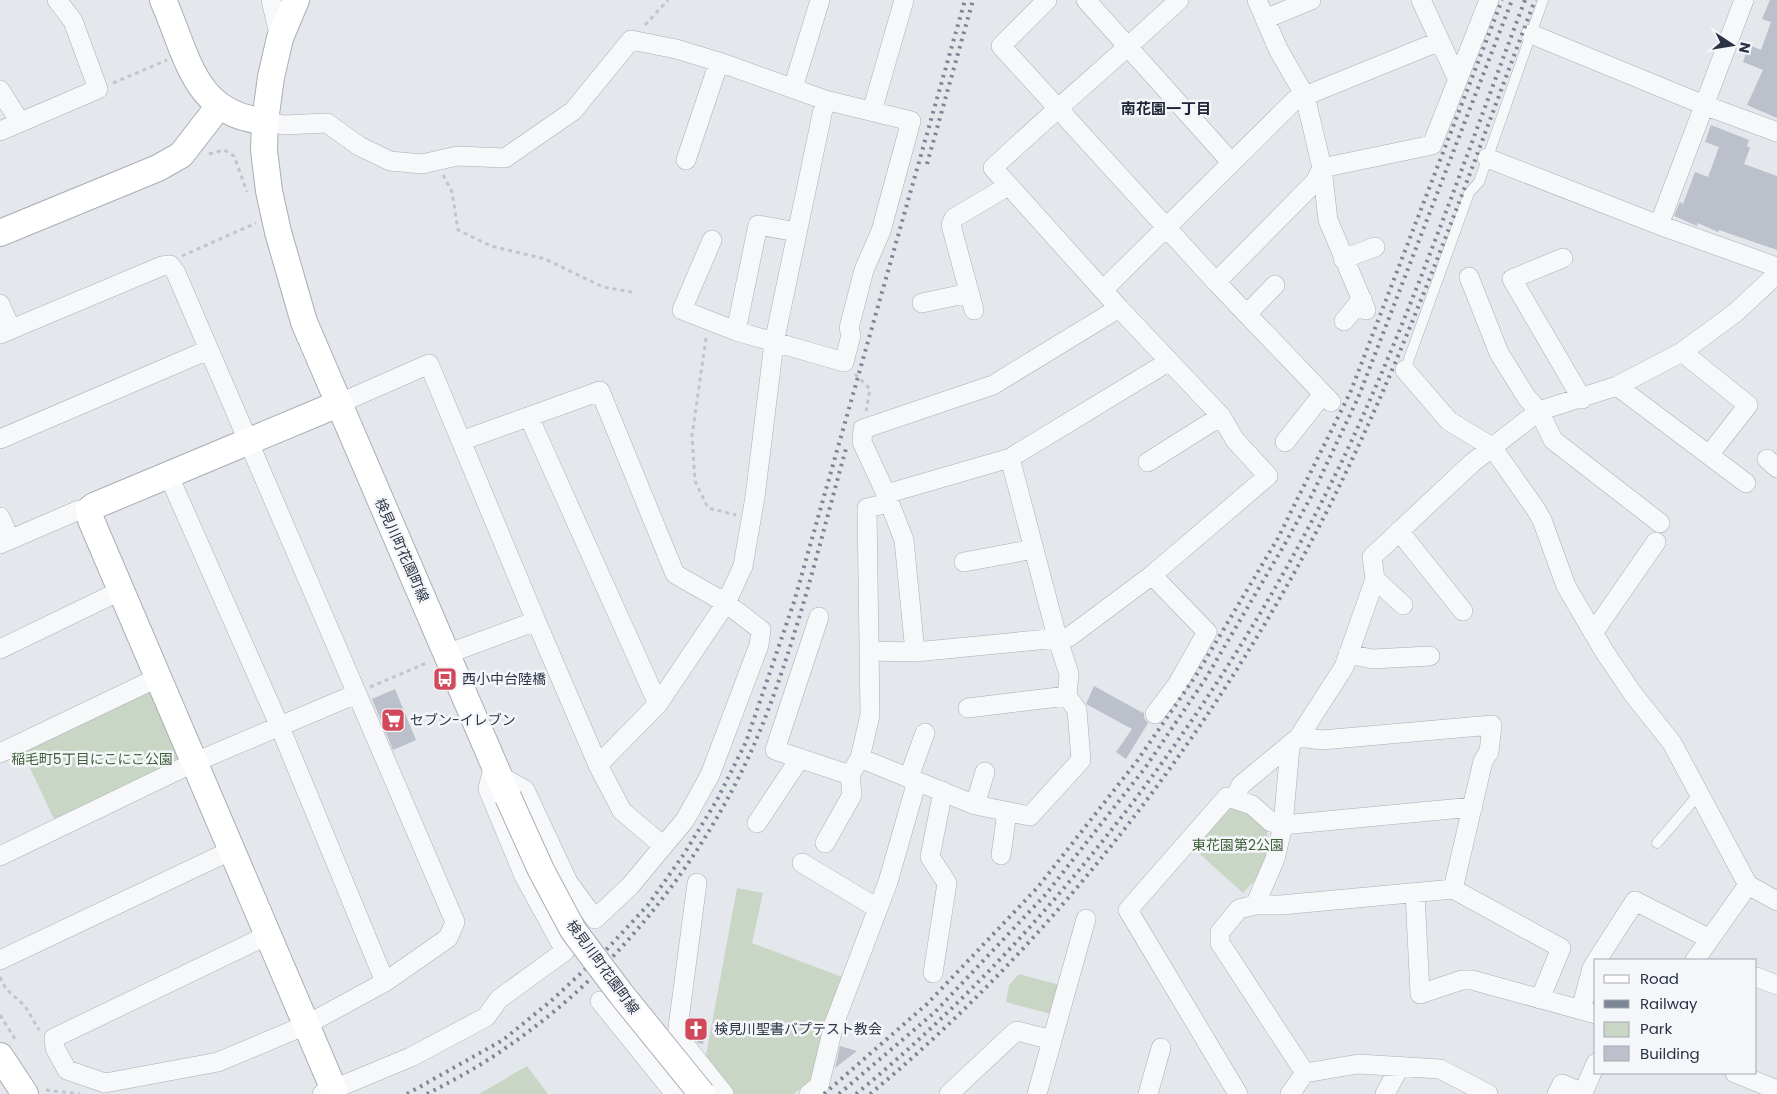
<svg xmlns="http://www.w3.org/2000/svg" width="1777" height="1094" font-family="Poppins,'Noto Sans JP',sans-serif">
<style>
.green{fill:#c9d6c5}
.building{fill:#bbc0ca}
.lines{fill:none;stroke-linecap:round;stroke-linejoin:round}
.lane-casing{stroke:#a9aeb7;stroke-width:11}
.street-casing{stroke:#a9aeb7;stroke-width:20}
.secondary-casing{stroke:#a9aeb7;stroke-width:28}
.path{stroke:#c2c5cb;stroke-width:3;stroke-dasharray:4 4;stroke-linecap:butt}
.lane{stroke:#f7f8fa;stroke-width:10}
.street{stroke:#f7f8fa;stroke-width:19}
.secondary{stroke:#fff;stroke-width:26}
.rail{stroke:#7d8696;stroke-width:4;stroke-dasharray:2.5 5;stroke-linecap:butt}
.secondary-bridge-casing{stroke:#a9aeb7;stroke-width:28;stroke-linecap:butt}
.secondary-bridge{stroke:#fff;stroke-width:26}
.labels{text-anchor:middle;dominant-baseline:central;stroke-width:5;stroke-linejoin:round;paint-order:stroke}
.street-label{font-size:14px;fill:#2b3445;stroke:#f4f6f9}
.poi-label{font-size:14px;fill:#2b3445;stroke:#f4f6f9;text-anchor:start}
.park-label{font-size:14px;fill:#3f6138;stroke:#f4f6f9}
.neighbourhood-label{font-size:15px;font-weight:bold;fill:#1d2536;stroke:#f4f6f9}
</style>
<rect width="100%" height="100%" fill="#e4e7ec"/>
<path class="green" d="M147,689L155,691L181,750L179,762L55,821L21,749Z
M1230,807L1249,809L1266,824C1272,862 1270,865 1243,893L1192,847Z
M737,888L763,893L752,943L845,978L815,1077L794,1094H732L705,1061Z
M1019,974L1060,985L1051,1014L1006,1002L1009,985Z
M527,1066L548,1094H479Z"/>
<path class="building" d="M1770,0H1777V118L1747,105L1763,70L1743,62L1749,45L1761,50L1771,22L1762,19Z
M1711,125L1749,140L1747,146L1750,148L1744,164L1777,176V250L1719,230L1718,232L1698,223L1697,226L1674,216L1680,202L1683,204L1695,172L1708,177L1719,147L1705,142Z
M1094,686L1143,713L1144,711V718L1148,723L1126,759L1116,752L1132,729L1086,704Z
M395,689L416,740L393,750L372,699Z
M691,1017L708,1020L703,1044L698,1043L689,1032Z
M840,1046L857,1051L835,1068Z"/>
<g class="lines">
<g class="lane-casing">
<path id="lane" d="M1405,370L1469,193L1479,182L1543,0
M1657,843L1699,794"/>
</g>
<g class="street-casing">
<path id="street" d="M271,0L280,38
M1047,0L1001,46L1216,282L1331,402
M1086,0L1231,162
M1257,0L1278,49L1305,96L1322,168L1328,220L1366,310
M1421,0L1457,78
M1265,19L1311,0
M1531,34L1704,105L1777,132
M793,88L820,0
M0,90L20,122
M872,111L904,0
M265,121L284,125L327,123L359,146L390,161L422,164L457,156L505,158L573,111L631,40L676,49L719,62L825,100L911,121L881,231L864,270L849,328L851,335L844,362L736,331L682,310L712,240
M0,131L98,89L73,21L57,0
M1487,158L1659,225L1777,267
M686,160L719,62
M1659,225L1744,0
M1563,258L1512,279L1582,399
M1343,259L1375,247
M1469,277L1499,353L1527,398L1539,411L1553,440L1660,523
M1216,282L1315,182L1322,168L1432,145L1489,0
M1103,290L1295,100L1440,41
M922,303L969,293
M0,304L11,329
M974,310L951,225L954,218L1008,186
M1247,314L1275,285
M1344,321L1362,299
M736,331L758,225L797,232
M0,334L162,266L170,265L176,273L455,922L448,938L385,982L306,1025L218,1062L105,1083L67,1070L55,1048L54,1038L268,935
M1682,352L1748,405L1709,455
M1405,370L1449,421L1492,447L1535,508L1542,520L1566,586L1604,651L1633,694L1672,743L1748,885L1777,901
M1617,386L1746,483
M338,404L429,364L536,621
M529,417L658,704
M0,439L208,350
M461,441L600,391L675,574L726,603L761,630L759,645L710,775L685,820L630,886L595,919L568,882L525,790L500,776
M1285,442L1323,394
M1767,459L1777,468
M1148,462L1221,416
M168,474L280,727L385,982
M886,494L1010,458L1168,362
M0,517L10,539
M1399,531L1463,611
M0,544L79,510H89
M964,562L1034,549
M1152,575L1207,632L1177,685L1155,714
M1375,579L1403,605
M819,617L775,750L850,775
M1593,633L1656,542
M0,649L122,590
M869,651L915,652L1069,637L1152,575L1268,476L1235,440L1221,416L1119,308L993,168C1054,110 1118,57 1179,0
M915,652L904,540L886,494L862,442L863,429L993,385L1119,308
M447,654L536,621L598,765L622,811L662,845
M1348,654L1372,659L1430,656
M968,708L1067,696
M1299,737L1322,740L1492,725L1489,752L1483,761L1453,889
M1290,747L1283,825L1275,859L1255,905L1239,909L1220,932V943L1305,1073
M0,753L159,677
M860,758L975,805L1030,816L1081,760L1077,710L1067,696L1069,674L1057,637L1010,458
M598,765L658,704L726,603L743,566L755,497L774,343L825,100
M909,777L925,733
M1234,799L1252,805L1271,822L1283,825L1473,807
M975,805L985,772
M757,823L800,758
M825,843L852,795L850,775L860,758L870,715L867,508L889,503
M1001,855L1007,812
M0,856L195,762L356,694
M802,863L877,908
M697,883L677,1035L724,1094
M1415,893L1420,994L1462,980H1472L1596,1014
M1255,905H1281L1453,889L1561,948L1540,999
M0,960L232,850
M1597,960L1635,901L1710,939
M1695,960L1748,885
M933,973L947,883L930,857L943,791
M1756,977L1777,985
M600,1001L675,1094
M1581,1010L1592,968L1596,962
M1735,1073L1777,1090
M322,1094L411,1057L486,1017L499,999L565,951L524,876L488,789L494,764
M809,1094L819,1086L834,1024L888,882L917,781
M949,1094L1014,1033L1017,1031L1052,1040
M1037,1094L1086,919
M1148,1094L1161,1048
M1238,1094L1128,910L1227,797L1234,799L1241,785L1299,737L1344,667L1375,579L1372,557L1472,463L1539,411L1617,386L1682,352L1735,313L1777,274
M1290,1094L1305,1073L1358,1064L1440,1069L1488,1094
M1385,1094L1400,1066
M1557,1094L1562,1084L1583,1093L1596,1063"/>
</g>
<g class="secondary-casing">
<path id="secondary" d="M163,0C187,54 194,116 265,121
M296,0L280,38L271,77L265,121L264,150L269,191L278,232L304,322L508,797
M0,233L158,168L181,155L219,106
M0,1056L25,1094
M334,1090L91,520L89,510L94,506L338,404"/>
</g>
<path class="path" d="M645,25L668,0
M113,83L167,60
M209,154L224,150L234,156L247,192
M443,175L452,192L458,230L491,246L545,259L603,287L632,292
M182,256L256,223
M706,338L692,436L695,481L708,508L736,515
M855,374L870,389L866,411
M370,687L429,662
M0,977L6,989L25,1006L39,1030
M0,1015L17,1042
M46,1090L80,1094"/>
<use href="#lane" class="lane"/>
<use href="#street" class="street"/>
<use href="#secondary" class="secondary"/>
<path class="rail" d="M927,164L973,0
M407,1094L503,1040L551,1001L608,948L648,905L684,854L717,800L746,742L794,602L965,0
M427,1094C454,1080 482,1065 507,1047C614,974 702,863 754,745C795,649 819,545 847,445
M824,1094L927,1004L1038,887L1137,761L1197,674L1278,538L1350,393L1502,0
M839,1094L935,1012L1046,894L1145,768L1206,678L1286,542L1312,495L1358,398L1512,0
M856,1094C1070,919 1259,655 1369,402C1427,271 1474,134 1525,0
M870,1094C1057,940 1224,718 1332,501C1412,340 1471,168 1535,0"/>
<g class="secondary-bridge-casing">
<path id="secondary-bridge" d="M508,797L541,870L573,930L621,994L702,1094"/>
</g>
<use href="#secondary-bridge" class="secondary-bridge"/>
</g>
<defs>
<g id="bus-square" transform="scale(1.25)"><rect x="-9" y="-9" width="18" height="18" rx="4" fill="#d1495b" stroke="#f4f6f9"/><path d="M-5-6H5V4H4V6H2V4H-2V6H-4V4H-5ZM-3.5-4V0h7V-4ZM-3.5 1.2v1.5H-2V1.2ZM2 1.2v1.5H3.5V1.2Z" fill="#fff"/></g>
<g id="supermarket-square" transform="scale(1.25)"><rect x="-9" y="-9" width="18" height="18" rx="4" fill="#d1495b" stroke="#f4f6f9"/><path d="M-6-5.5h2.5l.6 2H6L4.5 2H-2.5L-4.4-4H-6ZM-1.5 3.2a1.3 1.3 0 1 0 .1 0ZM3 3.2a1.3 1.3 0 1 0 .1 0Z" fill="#fff"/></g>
<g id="church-square" transform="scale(1.25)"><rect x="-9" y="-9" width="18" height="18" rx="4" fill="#d1495b" stroke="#f4f6f9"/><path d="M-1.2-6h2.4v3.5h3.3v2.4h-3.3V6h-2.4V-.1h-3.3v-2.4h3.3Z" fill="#fff"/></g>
</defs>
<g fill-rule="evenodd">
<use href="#bus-square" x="445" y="679"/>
<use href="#supermarket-square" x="393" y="720"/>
<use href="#church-square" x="696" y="1029"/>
</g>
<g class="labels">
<g class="street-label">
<text transform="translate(402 550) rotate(66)">検見川町花園町線</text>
<text transform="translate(603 967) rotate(54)">検見川町花園町線</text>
</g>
<g class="poi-label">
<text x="462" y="679">西小中台陸橋</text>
<text x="410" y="720">セブン-イレブン</text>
<text x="714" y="1029">検見川聖書バプテスト教会</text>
</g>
<g class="park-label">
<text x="92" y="759">稲毛町5丁目にこにこ公園</text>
<text x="1238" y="845">東花園第2公園</text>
</g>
<g class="neighbourhood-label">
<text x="1166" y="108">南花園一丁目</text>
</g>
</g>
<rect x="1594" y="959" width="162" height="115" fill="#f4f6f9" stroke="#a4a8b1"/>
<rect x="1604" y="975" width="25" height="8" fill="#ffffff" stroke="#a4a8b1"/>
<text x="1640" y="984" font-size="15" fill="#2b3445">Road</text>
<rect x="1604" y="1000" width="25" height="8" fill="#7d8696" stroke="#a4a8b1"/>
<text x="1640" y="1009" font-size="15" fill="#2b3445">Railway</text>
<rect x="1604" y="1022" width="25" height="15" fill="#c9d6c5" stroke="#a4a8b1"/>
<text x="1640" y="1034" font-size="15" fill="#2b3445">Park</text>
<rect x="1604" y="1046" width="25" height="15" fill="#bbc0ca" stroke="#a4a8b1"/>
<text x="1640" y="1059" font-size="15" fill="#2b3445">Building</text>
<g transform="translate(1732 45) rotate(102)" stroke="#f4f6f9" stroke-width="4" paint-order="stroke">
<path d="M0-4L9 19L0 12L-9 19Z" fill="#2b3445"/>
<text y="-8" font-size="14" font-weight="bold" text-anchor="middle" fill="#2b3445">N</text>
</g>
</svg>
